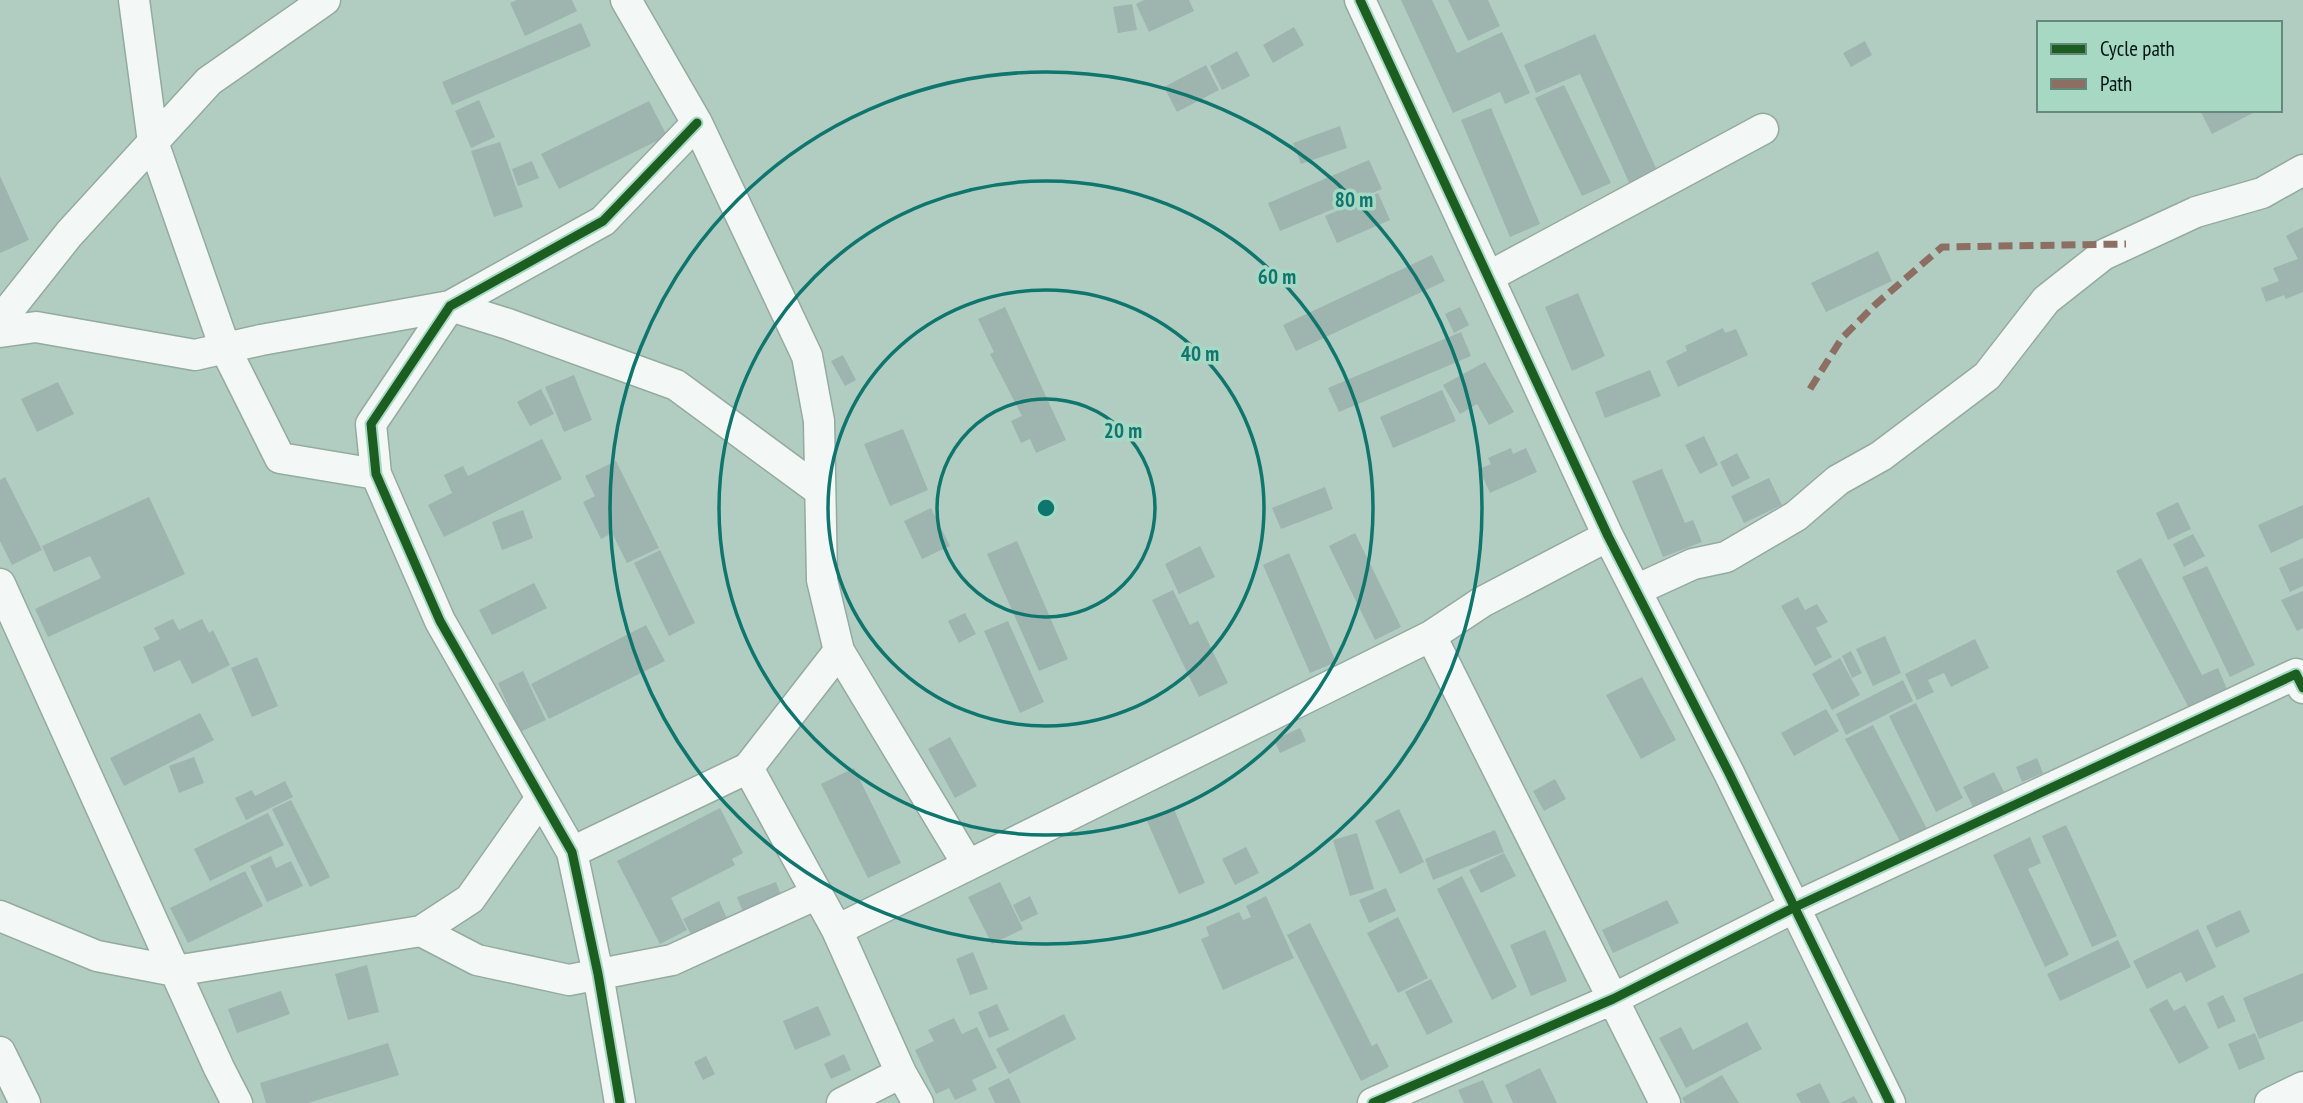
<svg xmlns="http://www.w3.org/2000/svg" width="2303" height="1103" font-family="'PT Sans Narrow',sans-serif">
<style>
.building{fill:#9eb4ae}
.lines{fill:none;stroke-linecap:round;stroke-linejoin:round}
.minor-casing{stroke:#94aaa1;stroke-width:33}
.minor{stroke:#f3f8f6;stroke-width:30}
.quiet{stroke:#8d6e63;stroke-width:7;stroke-dasharray:14 7;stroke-linecap:butt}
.cycleway-casing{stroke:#a6d8c4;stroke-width:13}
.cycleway{stroke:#1b5e20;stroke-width:9}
.ring{fill:none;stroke:#0f766e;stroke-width:3.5}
.centre{fill:#0f766e;stroke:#a6d8c4;stroke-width:3.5}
.ring-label{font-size:21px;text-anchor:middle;font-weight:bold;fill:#0f766e;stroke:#a6d8c4;stroke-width:7;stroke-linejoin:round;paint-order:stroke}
</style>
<rect width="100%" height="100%" fill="#b1cdc2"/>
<path class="building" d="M517,0H572L577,11L525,36L510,3Z
M1144,0H1189L1194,11L1149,32L1136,4Z
M1401,0H1432L1457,53L1502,32L1530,93L1505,104L1500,92L1453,113Z
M1448,0H1488L1500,26L1468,41Z
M1132,4L1137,30L1118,33L1113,7Z
M581,23L591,46L452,105L442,82Z
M1294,27L1304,45L1273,63L1263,45Z
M1595,34L1660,177L1632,189L1580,74L1536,93L1524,65Z
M1865,41L1872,55L1851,67L1843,53Z
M1237,51L1250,76L1222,90L1210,66Z
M1206,65L1219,90L1177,112L1164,87Z
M1564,85L1611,183L1582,196L1535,98Z
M479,100L495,137L471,148L455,111Z
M649,101L667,136L559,189L541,154Z
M1491,108L1540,224L1510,237L1461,120Z
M2200,110H2254L2255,112L2212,134Z
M1340,126L1347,148L1301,164L1293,143Z
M500,142L523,207L494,217L471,151Z
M1369,160L1382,189L1280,231L1268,203Z
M532,161L539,178L518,186L512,169Z
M0,176L29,240L0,253Z
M1378,193L1390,220L1337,243L1325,216Z
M2303,227V292L2286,299L2284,295L2266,302L2261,288L2279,281L2273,268L2298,259L2286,236Z
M1878,251L1892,281L1826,312L1811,283Z
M1432,255L1445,281L1296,351L1283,325Z
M1578,293L1605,356L1572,371L1545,307Z
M1005,307L1066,440L1036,453L1030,439L1021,443L1011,421L1022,416L990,354L994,352L978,319Z
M1460,307L1469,325L1454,333L1445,314Z
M1723,328L1725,333L1736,329L1748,355L1678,387L1666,361L1687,351L1685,346Z
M1461,332L1471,356L1339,412L1328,388Z
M843,355L856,380L845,386L831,361Z
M1485,362L1514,412L1489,425L1477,404L1460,414L1443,385Z
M1650,370L1661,396L1605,418L1595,392Z
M574,375L592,420L564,432L545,387Z
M58,382L74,414L37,432L21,399Z
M541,389L554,414L530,426L517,402Z
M1442,390L1456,421L1393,448L1380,417Z
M903,429L928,490L890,506L864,444Z
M1704,436L1718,465L1700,474L1685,445Z
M542,439L562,479L444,537L428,505L452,493L444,475L463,466L468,476Z
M1511,448L1513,454L1526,448L1537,472L1490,493L1479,469L1491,464L1488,458Z
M1737,453L1750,478L1732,487L1720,462Z
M616,461L659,548L627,563L612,533L601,539L583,502L595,496L585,476Z
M1662,469L1685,523L1693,520L1702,542L1663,557L1632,481Z
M5,477L42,550L12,565L0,541V480Z
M1769,478L1782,505L1744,523L1731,496Z
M1325,487L1333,509L1281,529L1272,508Z
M149,497L185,574L48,637L35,609L101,578L90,556L54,572L42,546Z
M2178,502L2191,529L2168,540L2156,513Z
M2303,505V538L2271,553L2258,525Z
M931,508L950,546L922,559L904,521Z
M523,510L533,538L502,550L492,522Z
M1355,533L1401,627L1375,640L1329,546Z
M2193,534L2205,556L2184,567L2173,544Z
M1017,541L1068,659L1039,671L987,554Z
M1200,546L1215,577L1179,594L1165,564Z
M660,550L695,623L669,636L634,563Z
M1289,553L1336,662L1310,673L1263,565Z
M2141,558L2202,675L2218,668L2227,689L2189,708L2116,571Z
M2303,558V586L2290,592L2279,568Z
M2207,566L2255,665L2230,677L2182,577Z
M534,583L547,608L492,635L479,610Z
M1173,590L1190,625L1198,621L1228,683L1199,697L1152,600Z
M2303,591V628L2297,631L2281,600Z
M1798,597L1805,610L1817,604L1828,622L1816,628L1832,657L1815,666L1781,606Z
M965,613L976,634L959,643L948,621Z
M173,619L179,630L202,619L209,633L213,630L230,665L192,684L180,660L154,672L143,647L160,639L154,628Z
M1008,621L1044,702L1020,713L984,631Z
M646,625L665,661L549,719L531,684Z
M1885,636L1901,673L1873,686L1856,649Z
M1975,639L1989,668L1951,687L1944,673L1928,680L1934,692L1917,700L1905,674Z
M1851,651L1862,673L1852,678L1842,656Z
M257,657L278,706L252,717L231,668Z
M1840,658L1860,695L1832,710L1812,674Z
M523,671L546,720L520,732L498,683Z
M1642,677L1676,740L1641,759L1606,695Z
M1903,680L1913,701L1846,735L1836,714Z
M1916,703L1963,798L1936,812L1889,716Z
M1826,709L1839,731L1794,756L1781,733Z
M200,713L214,740L124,786L110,758Z
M1873,725L1928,831L1902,845L1845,739Z
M1300,728L1306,741L1280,753L1274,740Z
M950,737L977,786L955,798L928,749Z
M194,757L204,783L179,793L169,766Z
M2037,758L2043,773L2022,782L2016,767Z
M854,768L901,863L868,878L821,784Z
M1994,772L2006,796L1975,811L1963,787Z
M1555,779L1566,799L1544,811L1533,791Z
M285,781L293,797L246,820L235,798L252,790L255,796Z
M291,800L330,877L310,887L272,809Z
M720,808L743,853L732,859L735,865L671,898L687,930L660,944L617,861Z
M1174,809L1205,883L1179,894L1147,821Z
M1399,809L1424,862L1400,874L1375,821Z
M268,813L284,845L210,881L194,849Z
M2066,825L2117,936L2092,947L2042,836Z
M1495,830L1504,852L1433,880L1425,859Z
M1357,833L1374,889L1350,896L1333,840Z
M2030,837L2041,863L2028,869L2069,955L2045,967L1993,855Z
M1246,847L1259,873L1235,885L1222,859Z
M1504,853L1516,876L1481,893L1469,870Z
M271,856L276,868L291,861L303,886L267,902L250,866Z
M245,871L263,906L188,943L170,908Z
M1462,876L1517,987L1492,1000L1437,889Z
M776,882L783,900L744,915L737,897Z
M1000,882L1023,929L992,944L968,897Z
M1386,888L1396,911L1369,923L1359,900Z
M1030,896L1038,914L1021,922L1013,905Z
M1266,896L1294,958L1223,990L1201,939L1209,936L1206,927L1239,912L1243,920L1251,917L1246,906Z
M1667,900L1679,923L1613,953L1602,930Z
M719,901L730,925L695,942L683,919Z
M2240,910L2250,932L2216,948L2206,926Z
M1398,917L1428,978L1398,993L1367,933Z
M1310,923L1372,1046L1377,1043L1389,1067L1361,1081L1287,935Z
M2198,929L2216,967L2186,982L2181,972L2147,989L2133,961Z
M1545,930L1567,981L1531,996L1510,945Z
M2118,940L2131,967L2060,1001L2047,974Z
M973,952L988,989L970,995L956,959Z
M367,965L379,1012L348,1020L335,974Z
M2303,973V1021L2259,1039L2243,998Z
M1431,979L1453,1022L1427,1035L1405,992Z
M281,991L290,1014L237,1033L228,1009Z
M2223,995L2236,1021L2218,1029L2207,1003Z
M2167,999L2174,1011L2185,1005L2209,1048L2179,1064L2149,1009Z
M997,1004L1009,1030L989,1038L978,1012Z
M818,1006L831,1035L795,1050L783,1021Z
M1064,1014L1076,1039L1009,1074L996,1049Z
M954,1018L962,1034L977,1027L997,1068L972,1080L977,1090L955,1100L949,1088L936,1094L915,1050L934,1041L928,1030Z
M1747,1022L1762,1049L1686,1088L1659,1038L1681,1027L1693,1050Z
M2255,1033L2265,1059L2239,1070L2228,1044Z
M388,1043L399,1075L308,1103H266L260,1083Z
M844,1054L851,1070L831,1079L824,1064Z
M706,1056L715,1074L703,1080L694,1062Z
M1540,1068L1557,1103H1513L1505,1085Z
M1722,1075L1739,1103H1685L1682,1098Z
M1009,1078L1021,1103H995L988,1088Z
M1483,1080L1493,1103H1464L1458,1090Z
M1820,1083L1830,1103H1801L1796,1094Z
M1854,1096L1858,1103H1840Z"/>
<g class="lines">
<g class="minor-casing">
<path id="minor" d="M134,0L153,142L225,348L280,458L376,474
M1360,0L1608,536L1729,773L1890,1103
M1488,277L1763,129
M0,321L69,234L209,81L325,0
M0,332L36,327L195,355L261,340L450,306L508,324L676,385L820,491
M0,584L219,1068L237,1103
M1636,590L1693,564L1726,557L1796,516L1838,480L1881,456L1987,376L2046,300L2103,255L2196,212L2262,193L2303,170
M1431,636L1665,1103
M839,651L968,865
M748,768L837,930L901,1073L918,1103
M572,852L748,768L839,651L822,580L819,421L807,356L697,123L626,0
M0,916L97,956L175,971L421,931L470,899L541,798
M837,930L1431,636L1482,602L1608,536
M421,931L477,960L569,980L672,960L817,894
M0,1052L25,1103
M620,1103L598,974L572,852L440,621L376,474L371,424L450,306L603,221L697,123
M842,1103L901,1073
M1373,1103L1613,999L1793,908L2296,674L2303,688
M2270,1103L2303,1087"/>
</g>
<use href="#minor" class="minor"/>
<path class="quiet" d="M1810,389L1842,338L1876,304L1942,247L2126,244"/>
<g class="cycleway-casing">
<path id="cycleway" d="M1360,0L1608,536L1729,773L1890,1103
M620,1103L598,974L572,852L440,621L376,474L371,424L450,306L603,221L697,123
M1373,1103L1613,999L1793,908L2296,674L2303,688"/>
</g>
<use href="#cycleway" class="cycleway"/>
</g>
<g class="ring">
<circle cx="1046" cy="508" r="109"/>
<circle cx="1046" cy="508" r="218"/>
<circle cx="1046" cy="508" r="327"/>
<circle cx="1046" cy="508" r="436"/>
</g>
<circle cx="1046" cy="508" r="10" class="centre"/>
<g class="ring-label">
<text x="1354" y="207">80 m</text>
<text x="1277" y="284">60 m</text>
<text x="1200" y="361">40 m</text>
<text x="1123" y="438">20 m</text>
</g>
<rect x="2037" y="21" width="245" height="91" fill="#a6d8c4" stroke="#658a7c" stroke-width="2"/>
<rect x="2051" y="44" width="35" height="10" fill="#1b5e20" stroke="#658a7c" stroke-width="2"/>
<text x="2100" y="56" font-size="21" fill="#03150f">Cycle path</text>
<rect x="2051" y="79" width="35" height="10" fill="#8d6e63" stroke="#658a7c" stroke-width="2"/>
<text x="2100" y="91" font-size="21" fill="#03150f">Path</text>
</svg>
